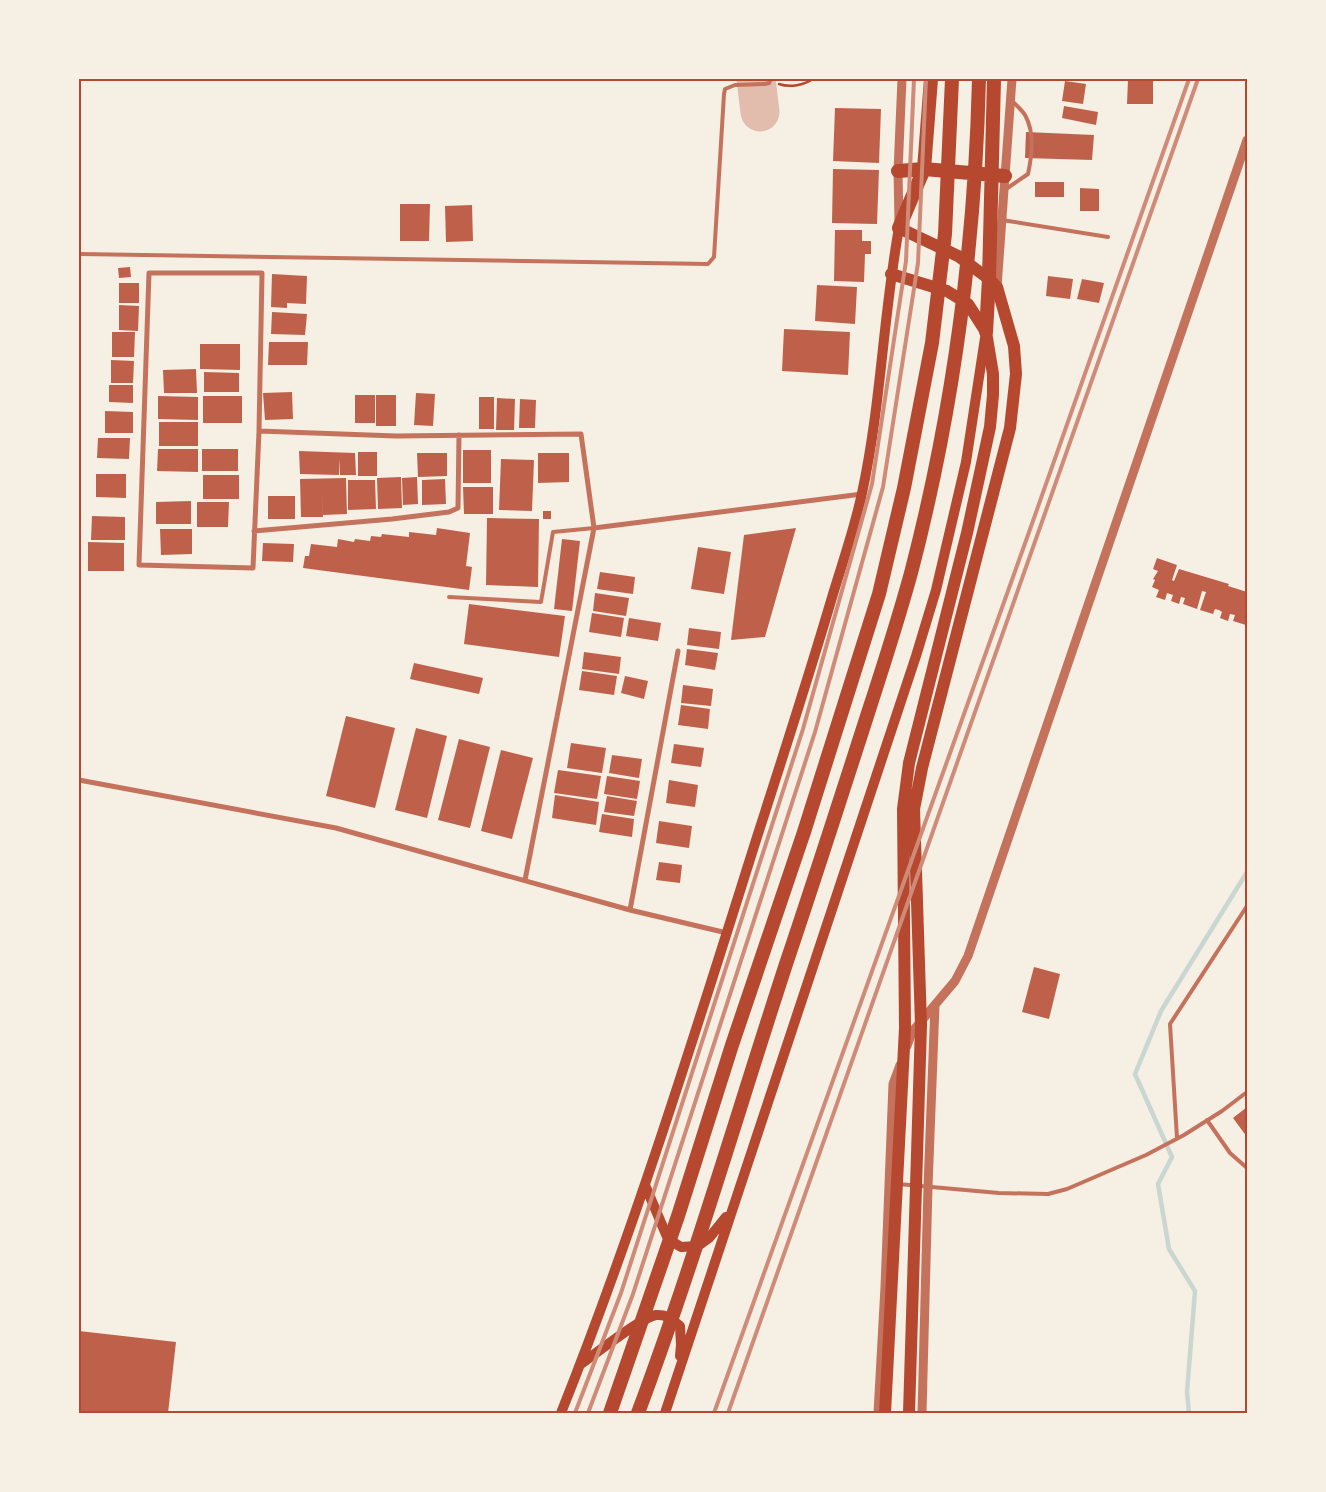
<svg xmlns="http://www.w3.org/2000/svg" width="1326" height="1492" font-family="'Source Sans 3',sans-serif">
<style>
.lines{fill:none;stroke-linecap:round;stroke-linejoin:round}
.stream{stroke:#c9d6d2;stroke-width:4.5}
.taxiway{stroke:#e2bdae;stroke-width:39}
.building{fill:#bf614a}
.path{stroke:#b5482f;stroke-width:2.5}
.service{stroke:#c5725c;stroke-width:4}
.minor{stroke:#c5725c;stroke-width:5}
.tertiary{stroke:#c5725c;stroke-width:9}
.secondary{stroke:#b5482f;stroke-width:10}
.primary{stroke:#b5482f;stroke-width:12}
.trunk{stroke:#b5482f;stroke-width:14}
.rail{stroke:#cf8b77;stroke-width:4}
.neatline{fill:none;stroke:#b5482f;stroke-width:2}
</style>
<rect width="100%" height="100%" fill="#f6efe4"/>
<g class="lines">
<path class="stream" d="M1189,1413L1187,1392L1195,1291L1169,1249L1158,1184L1172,1157L1135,1074L1161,1011L1247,872"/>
<path class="taxiway" d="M756,79L760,112"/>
</g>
<path class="building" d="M1128,79H1153V104H1127Z
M1065,81L1086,84L1083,104L1062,101Z
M1064,106L1098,112L1096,125L1062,118Z
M835,108L881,109L879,163L833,161Z
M1026,132L1094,135L1092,160L1025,158Z
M833,169L879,170L877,224L832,223Z
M1035,182H1064V197H1035Z
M1080,188L1099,189V211H1080Z
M400,204H430L429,241H400Z
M472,205L473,241L446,242L445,206Z
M835,230H862V241H871V254H865L864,282L834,281Z
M130,267L131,277L119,278L118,268Z
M272,274L307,276L306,304L287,303V308L271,307Z
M1048,276L1073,279L1070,299L1046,296Z
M1082,279L1104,283L1099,303L1077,299Z
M119,283H139V303H119Z
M817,285L857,287L855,324L815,321Z
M119,305L139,306L138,331L119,330Z
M272,312L307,314L305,335L271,334Z
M784,329L850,332L848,375L782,371Z
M112,332H135L134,357H112Z
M269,342H308L307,365H268Z
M200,344H240V370L200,369Z
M111,360L134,361L133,383H111Z
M196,369L197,393H164L163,370Z
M204,372L239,373V392H204Z
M109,385H133V403L109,402Z
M292,392L293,419L265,420L263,393Z
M416,393L435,394L433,426L414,425Z
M355,395H375V423H355Z
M376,395H396V426H376Z
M158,396L198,397V420L158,419Z
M203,396H242V423H203Z
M479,397H494V429H479Z
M497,398L515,399L514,430H496Z
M520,399L536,400L535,428H519Z
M105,411L133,412V433H105Z
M159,422H198V446H159Z
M98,438H130L129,459L97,458Z
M158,449H198V472L157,471Z
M202,449H238V471H202Z
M463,450H491V483H463Z
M299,451L355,453L356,475H340L339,459V475L300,474Z
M358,452H377V476H358Z
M417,453H447V476L418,477Z
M538,453H569V482L538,483Z
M501,459L534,460L532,511L499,510Z
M96,474H126V498L96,497Z
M203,475H239V499H203Z
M401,477L402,508L378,509L377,478Z
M417,477L418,504L403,505L402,478Z
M346,478L347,514L323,515L322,483L323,517H301L300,479Z
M445,479L446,504L422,505V480Z
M348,480H375L376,509L348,510Z
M463,487H493V514H464Z
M268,496H295V519H268Z
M191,501V524H156V502Z
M197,502H229L228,527H197Z
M543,511H551V519H543Z
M92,516L125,517V540H91Z
M487,518L539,519L538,587L486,585Z
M437,528L470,533L466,566L472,567L469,590L303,568L305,556H309L311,544L337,547L338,539L354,542L355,539L370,541L371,536L381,537L382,534L409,537V532L436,535Z
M796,528L765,637L731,640L744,535Z
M160,529H192V554L161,555Z
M562,539L580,541L572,611L554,609Z
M88,542L124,543V571H88Z
M263,543L294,544L293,562L262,561Z
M698,547L731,552L724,594L691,589Z
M1157,558L1177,565L1172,580L1174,581L1179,569L1229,584L1228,586L1247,592L1246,625L1233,621L1235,615L1230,614L1228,621L1220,618L1222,612L1219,610L1215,609L1213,614L1200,610L1206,592L1202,591L1197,609L1183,604L1185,598L1181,597L1179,604L1171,601L1173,595L1167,593L1165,600L1156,597L1159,590L1152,587L1155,580L1153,579L1158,571L1153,569Z
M600,572L635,577L633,594L597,589Z
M595,593L629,598L626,616L593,611Z
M469,604L565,616L559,657L464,644Z
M592,613L624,618L621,637L589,632Z
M629,618L661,623L658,641L626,636Z
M689,628L721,632L719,649L687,645Z
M687,649L718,653L715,670L685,665Z
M584,652L621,657L619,674L582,669Z
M414,663L483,678L479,694L410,679Z
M582,671L617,676L614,695L579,690Z
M625,676L648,681L644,699L621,693Z
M683,685L713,689L711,706L681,703Z
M681,705L710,709L708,729L678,725Z
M346,716L395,728L375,808L326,796Z
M416,728L447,736L427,818L395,810Z
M459,739L490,747L470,828L438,820Z
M571,743L606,748L602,773L567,768Z
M674,744L704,748L701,767L671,763Z
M501,750L533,758L512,839L481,831Z
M612,755L642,759L639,778L609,773Z
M558,770L601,776L597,799L554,793Z
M607,776L640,781L637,799L604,794Z
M669,780L698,785L695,807L666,803Z
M555,795L599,802L596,825L552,818Z
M607,796L637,801L634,816L604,812Z
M602,814L634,819L632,837L599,832Z
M659,821L692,826L689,848L656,843Z
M659,862L682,865L680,883L656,880Z
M1034,967L1060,974L1049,1019L1022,1012Z
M1247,1107V1137L1233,1118Z
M79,1331L176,1342L168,1413H79Z"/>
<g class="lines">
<path class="path" d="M779,84C790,88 804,85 813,79"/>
<path class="service" d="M1006,189L1028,174C1032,155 1035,133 1025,115C1022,110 1016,105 1012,101
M1002,220L1108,237
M79,254L708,264L714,257L724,94L725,89L735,85L765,84L769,83L771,79
M449,597L541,602L553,532L594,528
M1207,1120L1230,1153L1247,1168
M1177,1138L1170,1024L1247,906
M898,1184L999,1193L1048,1194L1067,1189L1146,1155L1184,1135L1222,1111L1247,1092"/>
<path class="minor" d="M259,431L262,273H149L139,565L253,568L259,431L396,436L581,434L594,528L525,880
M594,528L862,494
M254,531L392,519L449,512L458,508L459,435
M79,780L336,828L630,910L727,933
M630,910L678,651"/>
<path class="tertiary" d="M899,223L898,171L902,79
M997,287L1012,79
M907,1046L912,1032L955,981L968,956L1247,140
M878,1413L885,1287L893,1084L900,1065
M922,1413L928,1187L935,1005"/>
<path class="secondary" d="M645,1185L668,1239L681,1247L698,1246L709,1238L726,1217
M581,1364C595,1354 642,1317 656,1315C667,1314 672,1320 680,1326L681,1345L680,1356
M561,1413C636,1225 696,1030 757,837C783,756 809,676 833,594C843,561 855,527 862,493C881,406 883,316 899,228
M665,1413L916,656L936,590L966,462L985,338"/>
<path class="primary" d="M899,228L958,256L989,279L997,287L1014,346L1016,374L1010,428L922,768L914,809L921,1025L909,1413
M885,1413L905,1028L903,809L909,763L967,533L990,427L993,395V374L986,332L968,304L947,291L891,274"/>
<path class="trunk" d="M898,171L924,169L1005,176
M899,228L924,169L931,79
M986,332L989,279L994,79
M610,1413L678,1216L732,1045L804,832L879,594L904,488L932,343L945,234L952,79
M638,1413C693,1266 737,1114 786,964C814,881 841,797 868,713C883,667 898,620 911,573C953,412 975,245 979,79"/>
<path class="rail" d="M575,1413L621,1293L803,729L872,484L906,261L914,79
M588,1413L633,1294L815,732L883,487L918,263L926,79
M714,1413L1028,535L1189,79
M728,1413L1198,79"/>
</g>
<rect width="1326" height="1492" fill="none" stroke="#f6efe4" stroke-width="160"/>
<rect x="80" y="80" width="1166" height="1332" class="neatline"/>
</svg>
